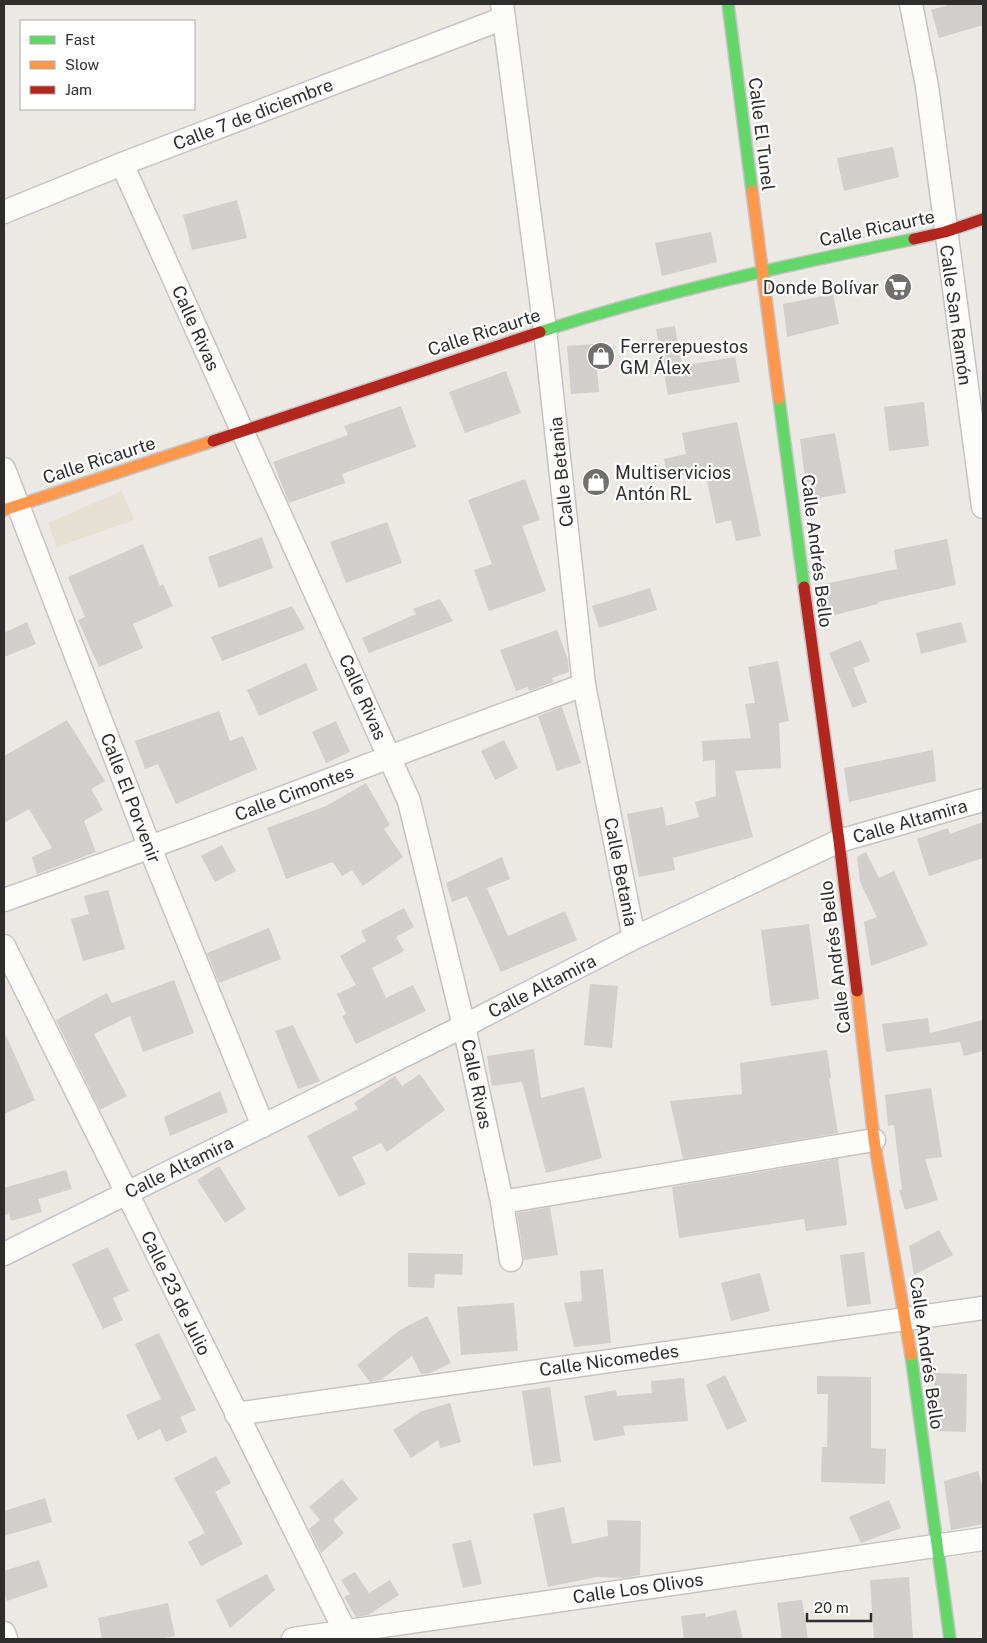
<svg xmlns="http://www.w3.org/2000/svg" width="987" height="1643" font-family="'Public Sans',sans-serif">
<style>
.education{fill:#e6e0d3}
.building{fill:#d1cecb}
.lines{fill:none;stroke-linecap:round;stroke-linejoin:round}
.street-casing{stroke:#c5c4c5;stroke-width:25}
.fast-casing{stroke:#c5c4c5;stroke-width:14}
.slow-casing{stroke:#c5c4c5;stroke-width:14}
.jam-casing{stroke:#c5c4c5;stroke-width:14}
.street{stroke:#fcfcfb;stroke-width:22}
.fast{stroke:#63d668;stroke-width:11}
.slow{stroke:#ff974d;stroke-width:11}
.jam{stroke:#b3261e;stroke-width:11}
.labels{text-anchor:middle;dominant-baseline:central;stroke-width:4.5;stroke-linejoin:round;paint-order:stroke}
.street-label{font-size:18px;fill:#2e2e2e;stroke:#fff}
.poi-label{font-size:18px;fill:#2e2e2e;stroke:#fff;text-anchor:start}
</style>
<rect width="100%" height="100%" fill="#ece8e4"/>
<path class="education" d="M122,491L134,520L57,547L48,523Z"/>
<path class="building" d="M951,4H982L983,25L939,38L931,10Z
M893,147L899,177L844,191L837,158Z
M237,200L247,238L192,250L183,215Z
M711,232L717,262L662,276L655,243Z
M833,294L839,324L787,337L783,304Z
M675,326L682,366L735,357L740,382L668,395L656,329Z
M595,344L599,392L571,394L567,346Z
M506,371L521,413L465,433L449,392Z
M924,402L929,446L889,451L884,407Z
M401,406L416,447L342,474L345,483L289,503L273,462L348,435L344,426Z
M737,422L761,536L736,541L731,520L716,524L705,471L668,478L664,459L686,454L682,433Z
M835,433L846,493L808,500L800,439Z
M525,479L540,520L522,526L546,591L489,611L474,570L492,564L468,500Z
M387,522L402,563L346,583L330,542Z
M262,537L273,568L219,588L208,557Z
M947,539L956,585L878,602V604L823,618L819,585L897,569L894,550Z
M143,544L160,586L163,584L173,606L133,624L143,648L99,667L78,620L85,617L68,577Z
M650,588L657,610L599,628L592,606Z
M440,599L453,621L369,653L362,638L416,614L413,609Z
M292,606L305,629L222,661L211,637Z
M27,622L36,644L4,657V633Z
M961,622L967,642L921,654L916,633Z
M557,630L568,660L569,672L552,678L553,682L529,691L528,687L516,691L500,650Z
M861,640L870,661L853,668L867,702L853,708L829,653Z
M778,661L789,721L779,723L781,768L735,771L753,837L673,858L675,870L639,877L627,814L663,807L666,826L699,817L695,802L716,796L715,760L703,761L702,741L751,738L745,704L755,703L748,667Z
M306,663L318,690L259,716L247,690Z
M562,707L581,763L557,771L538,716Z
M219,711L230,741L243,736L257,769L176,804L158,764L145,769L135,741Z
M67,720L105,781L91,789L103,810L84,821L96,852L37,874L32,857L52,848L29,809L4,823V756Z
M336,721L350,752L326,763L312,732Z
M504,740L518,768L495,780L481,751Z
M933,750L936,781L849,802L844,768Z
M366,783L390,825L384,829L403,857L363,886L352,870L342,876L333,862L286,879L267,828L326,806Z
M983,822V858L929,876L917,839L948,828L950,834Z
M222,845L236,871L215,882L201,856Z
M866,852L879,878L894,871L928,945L871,966L864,922L877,917L860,882L857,857Z
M502,857L510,879L487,888L508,936L565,911L577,940L501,972L467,896L452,902L446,883Z
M108,890L125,949L83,961L71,919L89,914L84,896Z
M404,908L414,927L396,937L404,951L372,968L386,998L413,985L426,1011L356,1044L342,1016L346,1014L337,994L356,985L340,956L366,941L361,931Z
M809,924L819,999L771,1006L761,930Z
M269,928L281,959L219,983L207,953Z
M174,980L194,1033L143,1052L130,1016L94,1034L127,1096L100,1110L56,1020L107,993L112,1003Z
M590,984L618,986L612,1048L584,1045Z
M928,1018L930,1033L983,1020V1051L964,1056L960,1042L886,1052L882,1024Z
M293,1025L320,1081L298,1089L275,1031Z
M4,1031L35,1100L4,1114Z
M534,1049L541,1098L584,1087L602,1158L546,1173L522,1082L492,1086L487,1056Z
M827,1050L831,1078L829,1079L838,1133L683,1159L670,1101L742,1094L740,1063Z
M420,1074L445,1110L387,1152L381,1143L352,1157L366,1184L339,1197L307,1136L358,1109L354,1103L395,1076L402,1086Z
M931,1088L942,1157L925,1159L938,1200L905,1210L899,1190H902L894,1125L888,1126L885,1095Z
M220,1091L228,1112L170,1136L164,1117Z
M838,1159L847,1225L806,1231L804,1219L679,1238L672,1187Z
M219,1166L246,1209L225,1223L197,1180Z
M66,1170L72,1189L38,1199L42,1212L11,1221L9,1213L4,1216V1188Z
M550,1207L558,1255L524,1260L517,1213Z
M939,1230L953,1255L914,1275L909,1246Z
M108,1247L129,1291L113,1298L123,1320L103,1329L72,1264Z
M864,1252L871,1304L847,1307L840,1255Z
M408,1253L463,1254L462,1275L435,1274L434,1288L408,1287Z
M603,1269L611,1343L574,1347L564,1303L582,1301L580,1271Z
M760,1273L770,1311L731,1321L721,1283Z
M514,1303L518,1351L461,1355L457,1307Z
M427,1316L451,1363L430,1373L421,1374L412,1356L381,1380L370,1382L357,1365L400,1330Z
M159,1333L196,1410L180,1417L187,1432L166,1442L160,1429L138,1440L126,1415L161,1399L135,1344Z
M933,1373L967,1374L966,1432L937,1431Z
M725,1375L747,1421L727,1430L706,1385Z
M817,1376L871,1377V1448L886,1449L885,1484L821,1482L822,1447H827L828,1394H817Z
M684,1378L688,1421L623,1426L625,1435L594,1441L584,1396L616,1390L617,1396L652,1393L651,1381Z
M550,1387L561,1462L533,1466L522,1391Z
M450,1403L461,1442L440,1448L438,1440L411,1458L393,1430L422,1411Z
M216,1456L231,1483L215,1492L243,1544L201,1566L188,1542L205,1533L174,1478Z
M978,1471L983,1488V1524L951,1530L944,1481Z
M342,1479L358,1499L333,1520L344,1533L321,1553L309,1529L320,1520L309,1507Z
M45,1498L52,1522L4,1536V1511Z
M889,1500L901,1528L861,1543L849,1517Z
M564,1507L572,1544L608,1536L607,1520L641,1521L640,1575L624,1578L596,1577L548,1587L533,1514Z
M471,1540L482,1584L463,1588L452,1544Z
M39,1560L48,1587L7,1601L4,1591V1571Z
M355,1572L369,1593L390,1580L399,1595L368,1615L356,1617L344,1597L350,1594L341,1580Z
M267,1574L275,1590L230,1628L216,1600Z
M909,1577L913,1639H874L870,1580Z
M802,1600L808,1639H782L777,1603Z
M168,1603L175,1636L159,1639H102L98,1618Z
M736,1610L743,1639H684L681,1616L705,1613L706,1617Z"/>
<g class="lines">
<g class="street-casing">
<path id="street" d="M502,4L545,330L584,685L634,938
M911,4L927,86L983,507
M122,164L409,801L464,1026L502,1202L511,1260
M4,212L122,164L504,18
M4,469L150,848L263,1126
M4,900C198,832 390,755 584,685
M4,946L349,1639
M502,1202L874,1140
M4,1254L464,1026L634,938L839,841L983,800
M236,1414L983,1308
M4,1633L6,1639
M293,1639L983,1539"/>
</g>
<g class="fast-casing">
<path id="fast" d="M728,4L752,191
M540,332C662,292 788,265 914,239
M779,399L804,587
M911,1355L950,1639"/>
</g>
<g class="slow-casing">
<path id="slow" d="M752,191L779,399
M4,510L213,441
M857,991L874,1140L911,1355"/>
</g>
<g class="jam-casing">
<path id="jam" d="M914,239L945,232L983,219
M213,441L540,332
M804,587L839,841L857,991"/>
</g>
<use href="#street" class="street"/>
<use href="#fast" class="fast"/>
<use href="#slow" class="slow"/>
<use href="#jam" class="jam"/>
</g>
<defs>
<g id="supermarket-disc" transform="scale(1.4375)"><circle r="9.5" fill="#706f6e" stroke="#fff"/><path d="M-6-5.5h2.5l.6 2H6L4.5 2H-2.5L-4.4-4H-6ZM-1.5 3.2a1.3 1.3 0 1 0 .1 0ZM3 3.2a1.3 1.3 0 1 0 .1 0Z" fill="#fff"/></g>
<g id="shop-disc" transform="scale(1.4375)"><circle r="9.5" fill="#706f6e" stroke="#fff"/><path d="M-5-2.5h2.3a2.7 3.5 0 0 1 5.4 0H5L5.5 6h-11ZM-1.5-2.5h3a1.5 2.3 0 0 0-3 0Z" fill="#fff"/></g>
</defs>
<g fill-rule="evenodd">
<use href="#supermarket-disc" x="898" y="287"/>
<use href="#shop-disc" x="601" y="356"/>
<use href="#shop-disc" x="596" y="482"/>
</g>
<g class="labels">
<g class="street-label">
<text transform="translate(253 114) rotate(-21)">Calle 7 de diciembre</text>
<text transform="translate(762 134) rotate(83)">Calle El Tunel</text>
<text transform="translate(877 228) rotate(-12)">Calle Ricaurte</text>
<text transform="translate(956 315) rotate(82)">Calle San Ramón</text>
<text transform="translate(196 328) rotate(66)">Calle Rivas</text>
<text transform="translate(484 332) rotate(-18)">Calle Ricaurte</text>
<text transform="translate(99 460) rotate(-18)">Calle Ricaurte</text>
<text transform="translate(561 472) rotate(-96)">Calle Betania</text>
<text transform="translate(817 551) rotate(83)">Calle Andrés Bello</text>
<text transform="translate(363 697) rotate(66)">Calle Rivas</text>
<text transform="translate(294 793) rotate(-21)">Calle Cimontes</text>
<text transform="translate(131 798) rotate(69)">Calle El Porvenir</text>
<text transform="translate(910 821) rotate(-16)">Calle Altamira</text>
<text transform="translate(621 872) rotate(79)">Calle Betania</text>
<text transform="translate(835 957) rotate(-97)">Calle Andrés Bello</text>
<text transform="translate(542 986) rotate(-27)">Calle Altamira</text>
<text transform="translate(477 1084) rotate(78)">Calle Rivas</text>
<text transform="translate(179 1167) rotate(-26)">Calle Altamira</text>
<text transform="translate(176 1293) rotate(64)">Calle 23 de Julio</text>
<text transform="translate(927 1353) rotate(82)">Calle Andrés Bello</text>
<text transform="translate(609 1360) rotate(-8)">Calle Nicomedes</text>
<text transform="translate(638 1588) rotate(-8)">Calle Los Olivos</text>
</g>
<g class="poi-label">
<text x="879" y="287" text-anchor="end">Donde Bolívar</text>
<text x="620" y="346">Ferrerepuestos<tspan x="620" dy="21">GM Álex</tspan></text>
<text x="615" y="472">Multiservicios<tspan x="615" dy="21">Antón RL</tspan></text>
</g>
</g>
<rect width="987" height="1643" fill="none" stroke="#2e2e2e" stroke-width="10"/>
<rect x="20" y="20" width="175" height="90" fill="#ffffff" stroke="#ababab"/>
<rect x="30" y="36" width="25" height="8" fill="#63d668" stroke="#ababab"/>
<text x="65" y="45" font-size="15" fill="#2e2e2e">Fast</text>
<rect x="30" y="61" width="25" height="8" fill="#ff974d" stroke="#ababab"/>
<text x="65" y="70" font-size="15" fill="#2e2e2e">Slow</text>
<rect x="30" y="86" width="25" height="8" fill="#b3261e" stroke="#ababab"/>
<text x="65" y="95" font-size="15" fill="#2e2e2e">Jam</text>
<path d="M807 1613v8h64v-8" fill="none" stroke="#2e2e2e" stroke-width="2.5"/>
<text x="814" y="1613" font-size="15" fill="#2e2e2e" stroke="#ffffff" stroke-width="4" paint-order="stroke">20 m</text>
</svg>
